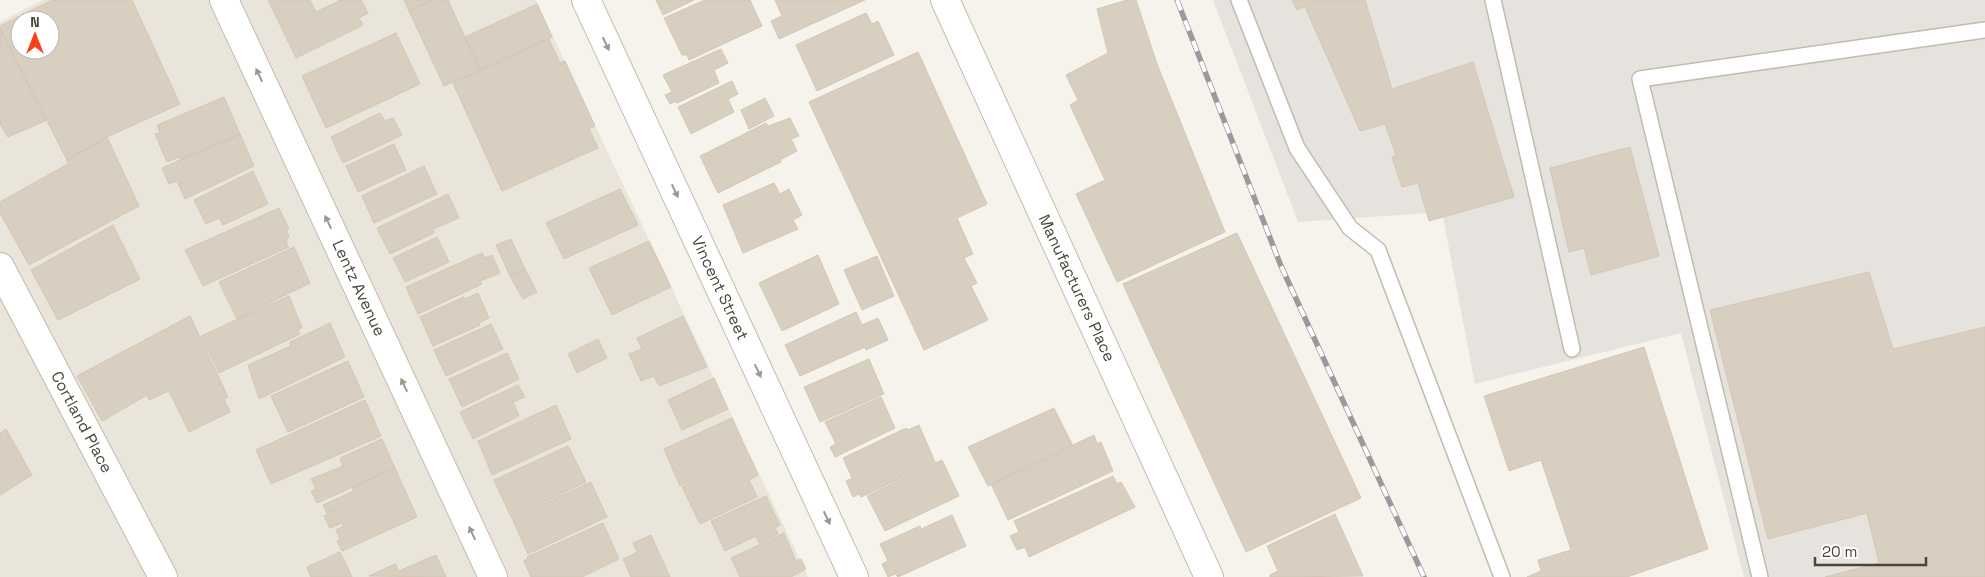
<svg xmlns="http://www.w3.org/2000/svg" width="1985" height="577" font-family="'Space Grotesk',sans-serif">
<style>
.residential{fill:#eae5da;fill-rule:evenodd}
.industrial{fill:#e6e2dd}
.building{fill:#d8cfc1;stroke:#d3c7b4;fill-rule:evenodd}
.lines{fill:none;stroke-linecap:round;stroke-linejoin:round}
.lane-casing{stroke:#c2bbae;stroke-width:18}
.street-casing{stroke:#c2bbae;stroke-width:30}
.lane{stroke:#fff;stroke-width:15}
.street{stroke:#fff;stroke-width:28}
.rail-casing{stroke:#9a9a9a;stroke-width:5.5}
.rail{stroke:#fff;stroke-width:4;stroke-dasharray:11;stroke-linecap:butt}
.oneway{fill:#9c9892}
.labels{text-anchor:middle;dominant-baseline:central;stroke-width:4.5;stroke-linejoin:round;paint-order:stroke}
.street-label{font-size:16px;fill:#4b4439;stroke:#fff}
</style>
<rect width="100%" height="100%" fill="#f6f3ec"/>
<path class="residential" d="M43,0H536L808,577H0V22ZM20,20H50V50H20Z"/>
<path class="industrial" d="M1213,0H1985V577H1744L1681,333L1475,384L1442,212L1298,222Z"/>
<path class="building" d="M52,0H132L180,104L107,137L67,160L0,29V26ZM20,20H50V50H20Z
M268,0H310L316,12L341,0H361L368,13L359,18L363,25L296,58Z
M404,0H433L409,11Z
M433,0H448L480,70L444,86L409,11Z
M656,0H694L663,15Z
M705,0H750L762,26L689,60L687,55H682L664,18Z
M775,0H865L779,39L771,21L782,16Z
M1127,0H1136L1157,64L1225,232L1117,282L1076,194L1105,180L1070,105L1078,100L1066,75L1108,53L1097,9Z
M1292,0H1365L1392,89L1473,62L1514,197L1429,221L1418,183L1402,187L1392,157L1396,155L1385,124L1360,131L1305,7L1297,10Z
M537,4L552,37L480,70L465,37Z
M866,13L872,24L878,21L894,55L817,91L796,45Z
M0,29L47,120L8,137L0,124Z
M396,33L420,84L326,128L302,76Z
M549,39L560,63L565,61L595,126L589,129L598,148L502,191L453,83Z
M721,49L728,63L714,70L719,83L677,103L676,101L670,104L665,95L672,92L663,75Z
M918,52L987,204L957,218L973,254L964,258L977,283L971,286L988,320L924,350L809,102Z
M732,81L738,94L728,99L734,112L691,134L678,107Z
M224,97L240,134L180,160L179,157L167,162L155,134L160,133L157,125Z
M765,98L774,116L749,129L741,110Z
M380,113L385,121L393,118L402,135L343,163L331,137Z
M790,118L799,136L791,139L797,151L780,160L781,162L718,193L700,156L766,123L768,126Z
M240,134L254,166L185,199L177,181L169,184L162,168Z
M107,137L139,206L29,265L0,213V202L68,164L67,160Z
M394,144L406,170L358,192L346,166Z
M1630,147L1659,256L1591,275L1584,248L1569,252L1550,168Z
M424,166L437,194L374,223L362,196Z
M253,171L268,204L223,225L219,218L206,224L194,200Z
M774,183L780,194L789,189L802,215L793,220L798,229L743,253L723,205Z
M620,189L638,225L564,259L546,223Z
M448,194L459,218L433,229L434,233L390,254L377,228Z
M279,208L289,229L286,231L289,236L286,243L289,247L203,286L185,250Z
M113,225L140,279L58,320L31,270Z
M1237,233L1361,498L1246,552L1123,284Z
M437,237L449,262L405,282L393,258Z
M511,239L525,269L510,276L496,245Z
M649,241L671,287L612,315L589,268Z
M294,247L310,283L237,319L219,282Z
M482,253L485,258L492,255L500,273L480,281L482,284L418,314L406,287Z
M818,255L839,304L782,331L759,283Z
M877,256L894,296L862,310L844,270Z
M525,269L537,292L523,299L510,276Z
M1869,272L1893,349L1985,327V577H1825L1879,563L1867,513L1768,539L1710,310Z
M478,293L489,318L479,323L480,325L433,346L420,317L464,297L465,299Z
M289,296L302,328L298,330L300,334L219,373L201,336Z
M856,312L862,325L878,318L888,340L866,350L865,347L800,376L785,345Z
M190,316L228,397L224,399L230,412L189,432L169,391L149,400L147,395L102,421L77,376Z
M683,316L707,367L659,386L654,376L641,381L629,354L642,349L637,338Z
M330,323L345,357L259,399L248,365L291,346L290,342Z
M491,324L503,349L446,376L434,350Z
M598,339L607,358L577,373L568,354Z
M1644,347L1708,549L1627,577H1527L1541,571L1538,560L1571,550L1541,460L1509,471L1484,396Z
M507,353L519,379L462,407L449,379Z
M869,359L884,394L820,422L804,387Z
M348,361L364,397L288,432L271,396Z
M714,378L728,409L682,430L668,400Z
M518,385L525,397L513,402L519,416L473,439L460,412Z
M881,397L895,428L835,457L830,447L836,444L825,422Z
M365,400L381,436L271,484L256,450Z
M556,405L571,439L492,475L478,441Z
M1054,408L1073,446L988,486L968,447Z
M732,418L748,454L680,486L664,449Z
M919,425L935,462L861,497L859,494L853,497L846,481L852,478L843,458L906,428L908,430Z
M6,429L32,475L0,495V433Z
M1094,435L1097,444L1101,442L1113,471L1008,520L991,484Z
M382,439L395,468L317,503L311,491L316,489L311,479L343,466L340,458Z
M568,446L586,482L511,517L494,480Z
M749,455L758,475L749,480L757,497L700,524L682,487Z
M942,460L959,496L885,531L867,496Z
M395,468L417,517L342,551L337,541L340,539L336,530L344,526L342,523L330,528L324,516L336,510L327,513L323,505L354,491L352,487Z
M1113,476L1117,484L1121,482L1135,507L1029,557L1025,547L1017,550L1010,536L1019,532L1014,521Z
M591,482L607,517L528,554L512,518Z
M766,496L780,525L775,528L778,534L759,543L756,536L725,551L711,521Z
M1335,514L1363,576L1270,577V575L1278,571L1267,546Z
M952,515L966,546L898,577L895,574L888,577L882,564L888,561L880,544L920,526L921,529Z
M603,523L619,559L582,577H531L524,561L528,558L527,557Z
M784,533L796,561L801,559L806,569L791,577H740L731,558Z
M651,535L670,577H631L623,559L637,552L633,543Z
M340,552L352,577H311L307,567Z
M436,555L446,577L369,576L395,564L399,571Z"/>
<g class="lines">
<g class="lane-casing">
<path id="lane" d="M1239,0L1297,148L1350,228L1378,250L1502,577
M1493,0L1572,349
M1760,577L1640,79L1985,30"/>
</g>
<g class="street-casing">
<path id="street" d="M224,0L493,577
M586,0L854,577
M945,0L1209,577
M0,267L163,577"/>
</g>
<use href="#lane" class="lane"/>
<use href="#street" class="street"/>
<g class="rail-casing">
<path id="rail" d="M1177,0L1281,266L1424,577"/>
</g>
<use href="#rail" class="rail"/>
</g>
<defs><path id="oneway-solid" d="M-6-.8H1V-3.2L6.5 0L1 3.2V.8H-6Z" transform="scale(1.25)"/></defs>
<g class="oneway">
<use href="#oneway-solid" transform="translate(606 44) rotate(65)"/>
<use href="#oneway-solid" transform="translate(259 75) rotate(-115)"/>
<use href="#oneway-solid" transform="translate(675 191) rotate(65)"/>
<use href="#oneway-solid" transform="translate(328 222) rotate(-115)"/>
<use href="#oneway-solid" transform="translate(758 371) rotate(65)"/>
<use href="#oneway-solid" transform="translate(404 385) rotate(-115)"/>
<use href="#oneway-solid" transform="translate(827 518) rotate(65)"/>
<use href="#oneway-solid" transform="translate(472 533) rotate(-115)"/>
</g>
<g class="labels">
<g class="street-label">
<text transform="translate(359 288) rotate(65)">Lentz Avenue</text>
<text transform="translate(720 288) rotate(65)">Vincent Street</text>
<text transform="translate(1077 288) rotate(65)">Manufacturers Place</text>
<text transform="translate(82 422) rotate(62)">Cortland Place</text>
</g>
</g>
<g transform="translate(35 35)"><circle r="24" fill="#ffffff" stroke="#b7b4b0"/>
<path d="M0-4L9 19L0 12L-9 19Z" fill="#fc3f1d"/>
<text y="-8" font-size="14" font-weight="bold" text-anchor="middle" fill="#4b4439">N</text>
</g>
<path d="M1815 557v8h111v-8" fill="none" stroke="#4b4439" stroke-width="2.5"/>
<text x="1822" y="557" font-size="15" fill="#4b4439" stroke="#ffffff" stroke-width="4" paint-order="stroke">20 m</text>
</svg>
